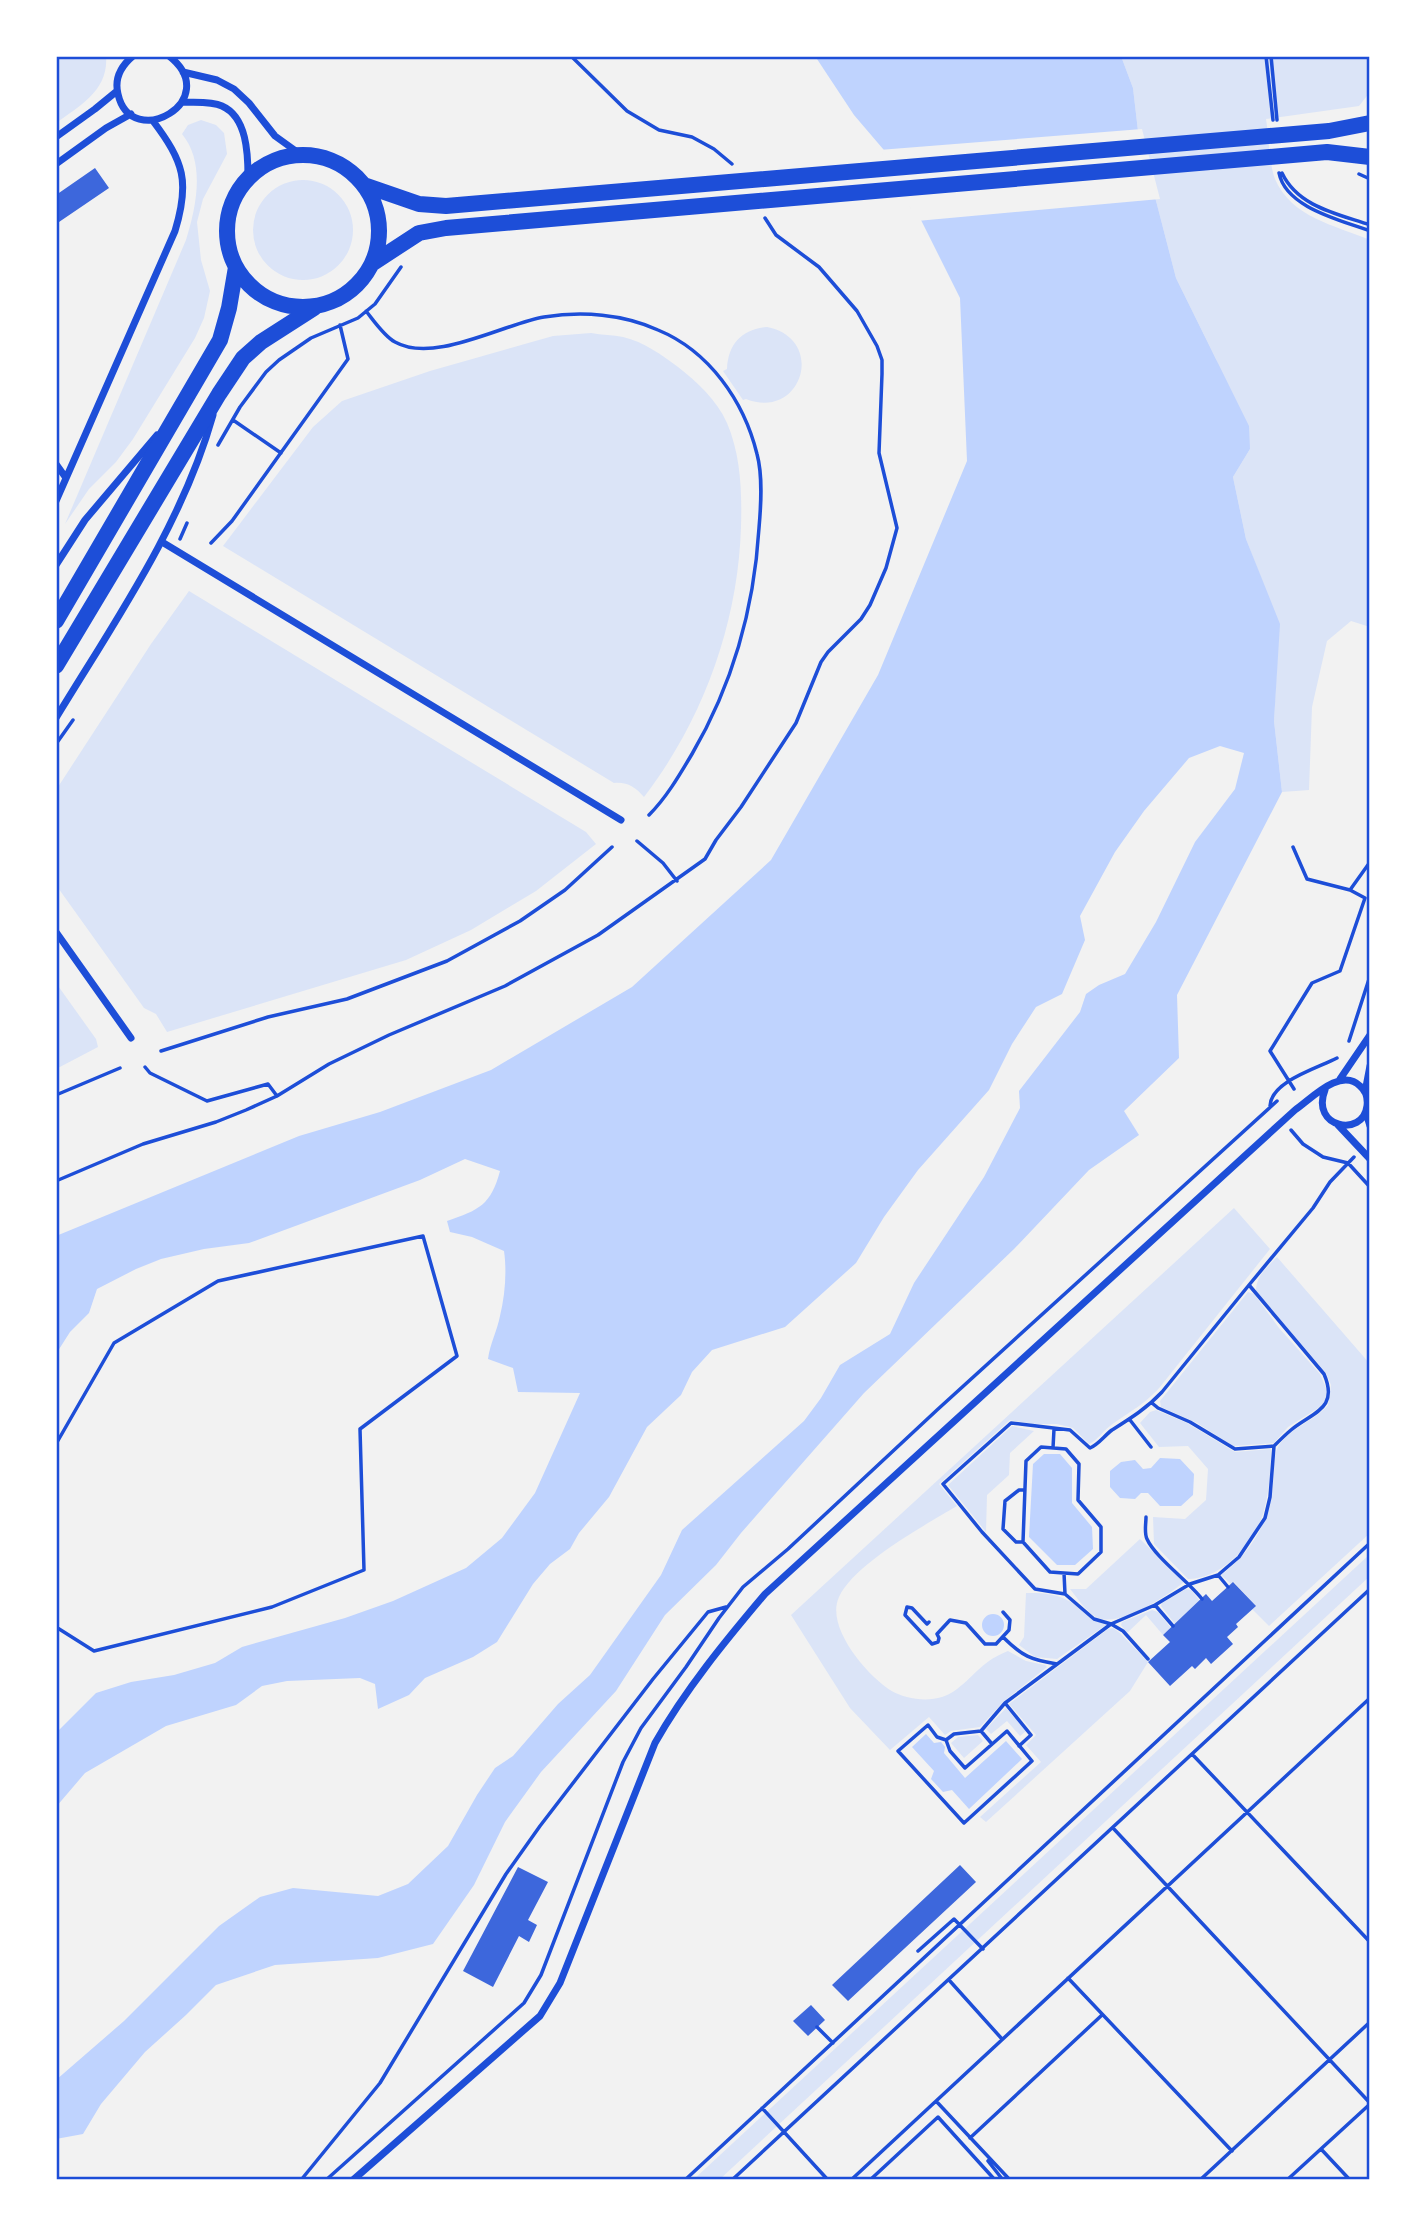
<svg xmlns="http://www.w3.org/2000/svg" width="1426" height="2236" font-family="Quicksand,sans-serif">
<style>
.green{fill:#dbe4f7}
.water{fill:#bfd3fe}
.pier{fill:#f2f2f2}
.building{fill:#3d67dc}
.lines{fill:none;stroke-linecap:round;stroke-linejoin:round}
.path{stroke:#1d4ed8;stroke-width:3.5}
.minor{stroke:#1d4ed8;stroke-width:7}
.primary{stroke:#1d4ed8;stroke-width:16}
.neatline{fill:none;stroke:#1d4ed8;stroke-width:2.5}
</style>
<rect width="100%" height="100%" fill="#f2f2f2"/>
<path class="green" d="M56,56H106C109,90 80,106 56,123Z
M1121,56H1367L1370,64V92L1359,106L1266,119C1269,136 1269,164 1275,179C1292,218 1335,225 1370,240V627L1351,621L1327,641L1312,707L1309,790L1282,792L1274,721L1279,624L1246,539L1233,477L1250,449L1216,359L1176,278L1138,131L1133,88Z
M201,120L216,125L224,133L227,154L203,199L197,222L201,260L210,291L204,318L195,338L133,439L116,462L89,489L65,524L186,240C196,208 206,163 182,134L188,125Z
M253 230a50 50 0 1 1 100 0a50 50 0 1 1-100 0Z
M767,327C827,339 802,421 746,399L743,400L723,371L727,369C728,344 742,329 767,327Z
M591,333C602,335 613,335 623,337C644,342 662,355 678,367C697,382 717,400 727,423C741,456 742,492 741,527C738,624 703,720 644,797C635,787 628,782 614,783L223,546L313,427L342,401L430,371L553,336Z
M189,591L586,832L596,844L536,891L471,930L406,960L167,1032L156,1014L144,1008L56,885V790L151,644Z
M56,983L96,1039L98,1047L56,1069Z
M1234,1208L1270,1249L1160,1387C1143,1406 1130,1411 1110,1426C1103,1431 1098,1440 1089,1444L1073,1428L1057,1424H1032L1010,1420L939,1484L957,1506C925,1525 854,1564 839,1597C825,1627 867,1675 890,1690C905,1699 926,1702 942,1697C961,1691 973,1672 989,1661C994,1657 1001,1654 1008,1651L1026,1661L1045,1665L1047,1667L1004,1701L980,1727L951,1731L945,1735L929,1717L890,1750L850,1708L791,1615Z
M1277,1257L1370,1364V1533L1269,1626L1252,1609L1255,1605L1234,1582L1231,1584L1221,1575C1251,1553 1270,1521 1273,1484C1274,1473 1273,1456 1278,1447C1289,1428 1315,1421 1328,1405L1331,1385L1326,1373L1256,1291C1256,1276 1267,1267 1277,1257Z
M1248,1292L1254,1294L1279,1328L1320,1374L1326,1388V1400L1320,1407L1288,1427L1274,1443L1233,1446L1197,1423L1161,1407L1160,1401Z
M1156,1410L1187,1423L1235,1452L1271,1449C1271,1470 1269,1494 1263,1514C1253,1544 1222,1579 1188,1579L1154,1544L1153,1517L1185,1519L1206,1500L1208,1469L1188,1446L1159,1447L1140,1423L1150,1412Z
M1012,1426L1034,1431L1010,1453L1009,1475L987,1495L986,1532L948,1485Z
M1140,1539L1184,1582C1167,1596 1118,1629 1096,1617C1086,1611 1077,1598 1070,1589H1086Z
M1370,1554V1576L719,2180H693Z
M1186,1589L1191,1590L1200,1601L1175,1624L1161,1606L1162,1603Z
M1026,1593C1040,1593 1054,1593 1067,1600C1081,1607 1090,1619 1106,1625L1057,1659L1035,1657L1019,1645L1024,1637Z
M1152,1610L1158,1612L1171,1628L1163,1635L1146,1615L1127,1633L1121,1625L1122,1622Z
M1113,1628L1120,1633L1148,1662L1130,1691L986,1822L980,1817L1041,1762L1026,1745L1036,1735L1009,1704L1108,1629Z
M1006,1708L1026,1731L1020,1736L1007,1721L991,1734L986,1729Z
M978,1735L983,1741L964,1758L951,1743L958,1737Z"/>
<path class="water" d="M815,56H1121L1133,88L1138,131L1176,278L1249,426L1250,449L1233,477L1246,539L1280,624L1274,721L1282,792L1177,995L1179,1058L1124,1111L1139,1135L1089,1170L1014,1249L864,1393L741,1533L716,1565L665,1615L616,1691L541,1772L505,1822L474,1885L433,1944L378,1958L275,1965L216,1985L186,2015L145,2052L101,2104L83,2134L56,2139V2080L124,2021L219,1926L260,1897L293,1888L378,1896L408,1884L448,1846L477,1795L495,1768L513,1756L558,1704L590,1675L661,1575L682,1530L804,1421L821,1398L840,1365L890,1334L914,1283L984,1177L1020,1108L1019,1091L1080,1012L1086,994L1099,985L1125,974L1156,922L1195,842L1235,789L1244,753L1220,746L1189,758L1144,811L1115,852L1080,916L1085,940L1062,994L1036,1007L1012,1044L989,1090L918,1170L884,1217L856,1263L785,1327L712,1350L692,1372L681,1395L647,1427L609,1497L579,1533L570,1549L550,1564L533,1584L497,1642L473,1657L425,1678L409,1695L378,1709L375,1684L360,1678L287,1681L262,1686L236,1705L166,1726L85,1773L56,1807V1733L96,1693L131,1682L174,1675L215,1663L242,1647L345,1618L393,1601L466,1568L502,1538L535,1493L580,1393L518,1392L513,1368L488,1359C490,1344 497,1331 500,1316C505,1295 507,1272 504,1251L472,1237L450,1232L447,1221C479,1210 491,1205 500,1171L465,1159L420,1180L249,1243L204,1249L161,1259L136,1269L97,1289L89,1313L70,1332L56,1354V1236L299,1136L380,1112L491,1070L632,987L771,860L878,675L967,461L960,298L889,156L854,115Z
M1044,1454H1060L1072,1468V1503L1092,1527L1093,1549L1075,1565H1057L1029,1537L1033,1464Z
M1160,1458L1180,1459L1194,1474L1193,1495L1181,1506H1160L1148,1493H1141L1135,1499L1120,1498L1110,1487V1471L1121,1462L1135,1460L1143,1469L1151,1468Z
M982 1625a11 11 0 1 1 22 0a11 11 0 1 1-22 0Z
M926,1734L934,1743L941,1742L945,1747L944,1753L965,1778L1006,1741L1022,1759L969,1809L952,1790L943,1792L931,1779L934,1771L912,1747Z"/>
<path class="pier" d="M1142,129L1160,199L917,221L886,158L879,150Z"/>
<path class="building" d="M95,168L109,188L59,222H56V195Z
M1233,1582L1256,1606L1236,1624L1238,1627L1227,1637L1233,1644L1211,1664L1206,1658L1195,1669L1192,1666L1170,1686L1148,1662L1170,1642L1163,1635L1206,1594L1212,1601Z
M960,1865L976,1882L848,2001L832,1985Z
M518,1867L548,1882L528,1920L537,1925L529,1942L519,1936L493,1987L463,1971Z
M811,2005L825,2020L808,2036L793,2021Z"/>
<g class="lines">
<path class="path" d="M571,56L627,111L659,130L692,137L714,149L732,164
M1266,56L1273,120
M1271,56L1277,120
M1279,173C1286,208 1341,220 1370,231
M1282,173C1298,207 1338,214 1370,225
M1359,174L1370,179
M366,311C374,321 384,336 395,342C434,364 503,324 544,317C582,311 623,314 658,330C709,351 744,401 757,454C763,476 761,505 759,528C754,610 733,684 692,754C679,776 666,798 649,815
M233,420L281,453
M218,445L240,407L266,372L279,360L311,338L358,318L375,304L401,267
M180,539L187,523
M211,543L232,521L348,359L340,325
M56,744L73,720
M637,841L663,863L677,881
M1293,847L1307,879L1350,890L1365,898L1340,971L1312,983L1270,1051L1294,1089
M1350,890L1370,862
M1349,1041L1370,976
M161,1051L268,1017L347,999L447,961L520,921L565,890L612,847
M145,1067L150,1073L207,1101L268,1084L277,1096
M56,1095L120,1068
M1270,1106C1271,1081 1318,1068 1337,1058
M1291,1130L1303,1144L1323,1157L1348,1163L1370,1187
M56,1181L143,1144L216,1122L246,1110L277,1096L329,1064L389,1035L505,986L598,935L705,859L716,840L741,807L796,723L821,662L828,652L861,619L870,605L886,568L897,528L879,453L882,374V360L877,346L857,311L819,267L776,235L765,218
M1249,1285L1313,1208L1330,1182L1354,1157
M1152,1403L1158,1408L1190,1422L1235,1449L1274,1446
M1130,1420L1151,1447
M56,1444L114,1343L218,1281L423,1236L457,1356L360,1429L364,1570L272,1607L94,1651L56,1627
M1041,1447L1066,1449L1079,1464L1078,1500L1101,1527V1552L1078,1574L1050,1572L1023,1542L1026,1461Z
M1053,1448L1054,1429
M1146,1517C1146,1524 1144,1533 1147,1539C1155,1557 1188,1581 1202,1599
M1023,1542H1016L1003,1529L1005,1501L1019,1490H1025
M1064,1573L1065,1594L1094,1619L1111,1624L1123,1631L1148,1659
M1218,1575L1228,1587
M1155,1605L1173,1626
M929,1622L927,1624L912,1608L907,1607L905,1615L932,1644L938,1642L939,1638L937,1634L950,1620L966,1623L985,1644H996L1009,1630L1010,1620L1003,1612
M1003,1637C1022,1656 1031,1660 1057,1664
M1005,1703L1031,1735L1019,1746
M928,1725L937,1737L946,1740L950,1751L965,1768L1007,1731L1032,1761L964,1823L898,1751Z
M981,1731L992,1744
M946,1740L954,1734L981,1731L1005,1703L1111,1624L1155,1605L1190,1584L1218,1575L1239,1557L1265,1518L1270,1497L1274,1446C1279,1441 1285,1435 1291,1430C1313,1412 1339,1409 1324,1374L1249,1285L1162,1392C1147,1408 1131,1418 1112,1430C1104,1436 1099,1444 1090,1448L1070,1430L1011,1423L943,1484L982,1532L1035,1589L1065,1594
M1192,1754L1370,1942
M1113,1828L1370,2103
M918,1951L954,1919L983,1949
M1068,1978L1232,2151
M949,1980L1002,2039
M817,2027L833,2043
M936,2101L1010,2180
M762,2108L828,2180
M970,2138L1102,2015
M1321,2149L1350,2180
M990,2159L988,2161L1003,2180
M301,2180L380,2083L506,1874L540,1826L653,1679L708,1612L726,1607
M326,2180L524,2003L541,1975L623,1762L641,1728L686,1667L719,1618L743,1587L788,1549L937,1410L1277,1101
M685,2180L1370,1543
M732,2180L1370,1589
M851,2180L1370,1698
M870,2180L938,2117L995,2180
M1200,2180L1370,2022
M1287,2180L1370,2104"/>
<path class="minor" d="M133,56C121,66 114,78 118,94C131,153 225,100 169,56
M183,72L217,80L234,89L249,103L275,136L300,154
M182,102C193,103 211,101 222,106C247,117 248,154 248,177
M56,137L95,109L117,91
M56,164L106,128L131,114
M56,464L66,478
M56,501L175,231C190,182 184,162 153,121
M162,542L621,820
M56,565L85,520L157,435
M56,718C115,621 182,525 213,415
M56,932L131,1038
M1340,1079L1370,1035
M1365,1092L1370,1066
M1366,1113L1370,1126
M1338,1125L1370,1159
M353,2180L540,2016L560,1983L655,1743C685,1690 726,1640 765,1594L1295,1110C1312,1098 1341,1067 1360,1086C1366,1091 1368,1098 1367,1106C1363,1138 1310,1128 1325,1090"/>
<path class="primary" d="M227 231a76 76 0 1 1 152 0a76 76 0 1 1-152 0Z
M364,185L419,204L446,206L1329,131L1370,123
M373,263L419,233L446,228L1327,152L1370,157
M56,621L220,340L229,308L236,267
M56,666L219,394L243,358L261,342L314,308"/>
</g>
<rect width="1426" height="2236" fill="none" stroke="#ffffff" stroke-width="116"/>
<rect x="58" y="58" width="1310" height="2120" class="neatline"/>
</svg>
